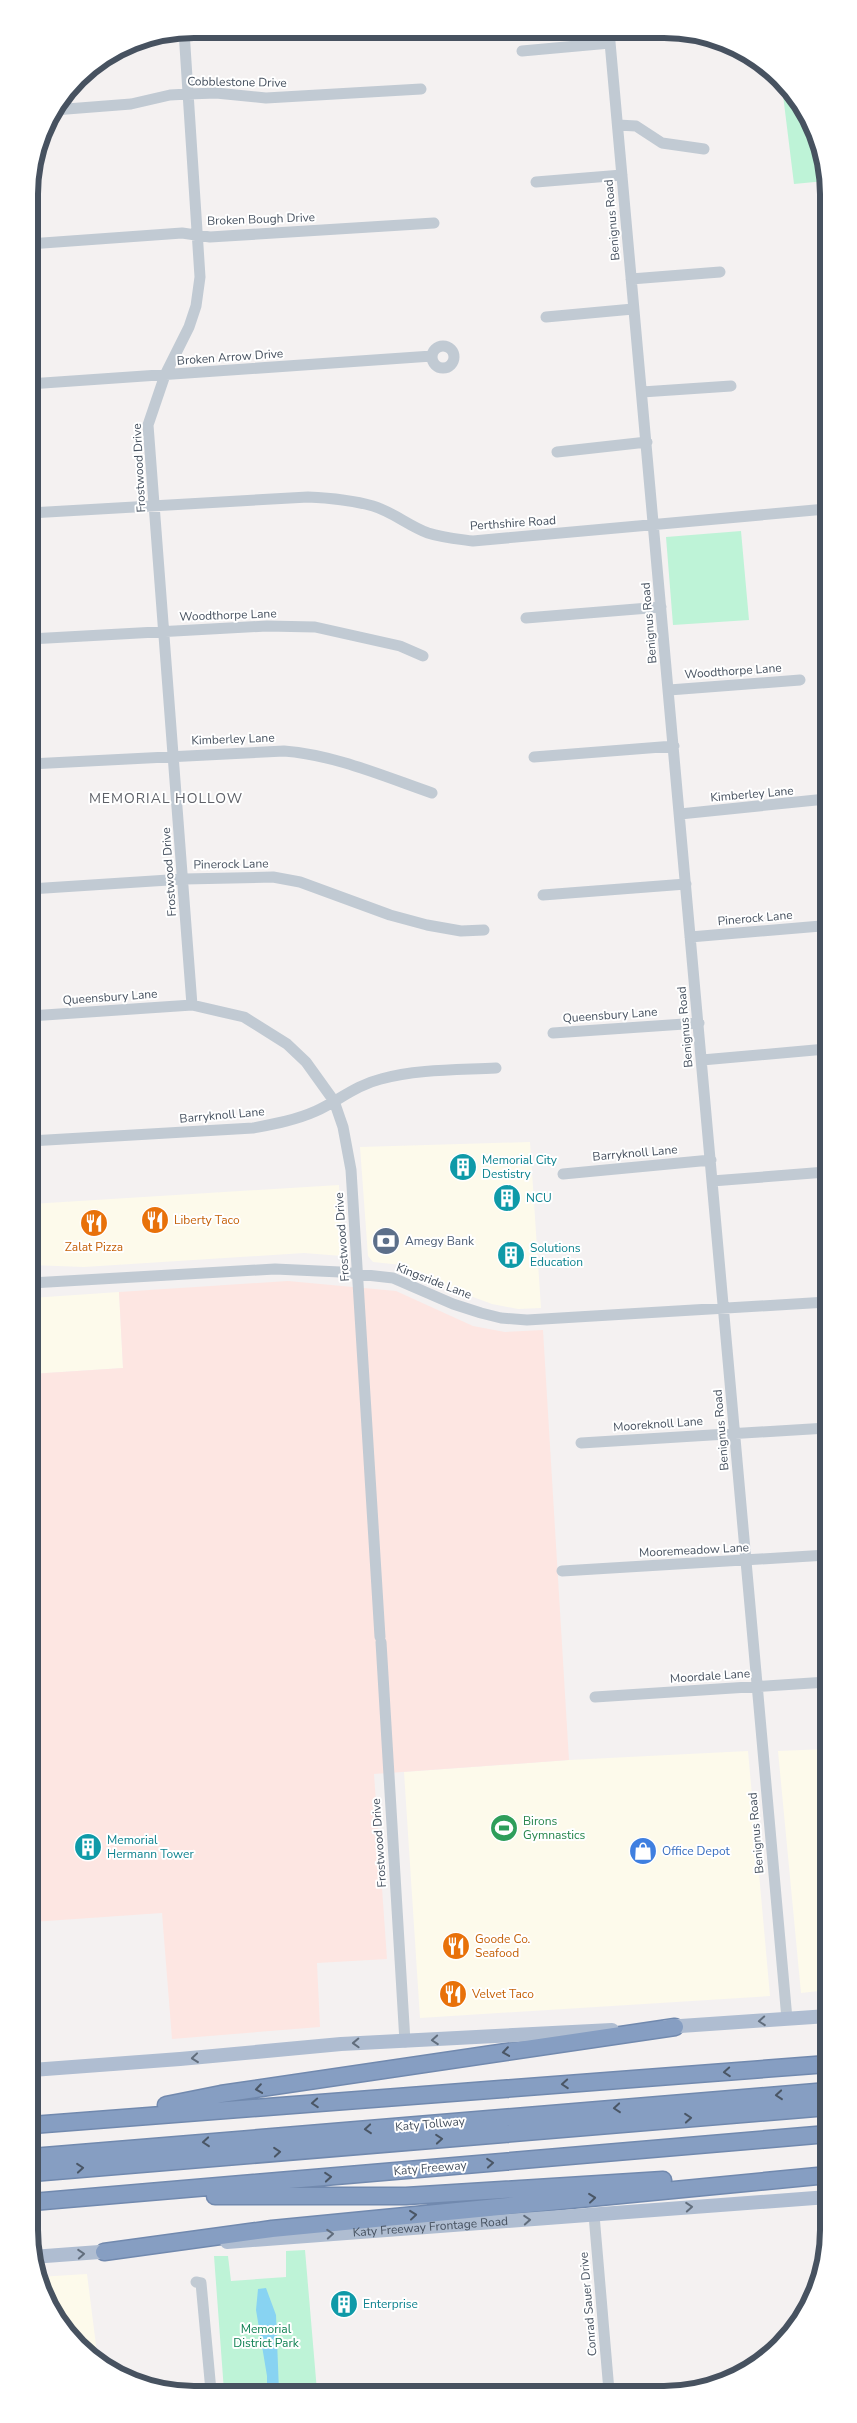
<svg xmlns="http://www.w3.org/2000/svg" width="857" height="2423" font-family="'Nunito Sans',sans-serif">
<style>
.commercial{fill:#fdfaeb}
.medical{fill:#fde6e2}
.green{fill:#bef3d7}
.water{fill:#88d3f2}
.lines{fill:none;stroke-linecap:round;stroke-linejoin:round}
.highway-casing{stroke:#7189ae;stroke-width:19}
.minor{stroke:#c1cad3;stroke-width:11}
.major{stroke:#afbdd1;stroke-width:14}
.highway{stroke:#869ec2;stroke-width:16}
.oneway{stroke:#616d7c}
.oneway2{stroke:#4a5665}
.labels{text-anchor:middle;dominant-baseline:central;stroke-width:4;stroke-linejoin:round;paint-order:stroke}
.street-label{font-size:12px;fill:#475260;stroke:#fff}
.culture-label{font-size:12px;fill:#0d838f;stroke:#fff;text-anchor:start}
.food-label{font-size:12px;fill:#c56008;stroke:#fff;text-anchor:start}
.service-label{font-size:12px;fill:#4e5e75;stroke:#fff;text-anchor:start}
.leisure-label{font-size:12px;fill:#27864d;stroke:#fff;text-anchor:start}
.shop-label{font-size:12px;fill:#366cbe;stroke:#fff;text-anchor:start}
.park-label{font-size:12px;fill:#118254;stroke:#fff}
.neighbourhood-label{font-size:14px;letter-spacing:1px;fill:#5d6067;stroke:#fff}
.rim{fill:none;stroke:#475260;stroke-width:6}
</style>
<rect width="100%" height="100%" fill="#f4f1f1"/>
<path class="commercial" d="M530,1142L541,1308L518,1309L492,1304L465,1294L402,1265L373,1262L368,1256L360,1147Z
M339,1185L342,1256L304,1253L84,1267L31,1265V1204Z
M119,1292L123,1368L31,1374V1298Z
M827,1749L828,1990L801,1993L778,1751Z
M748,1751L770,1996L420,2018L404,1772L569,1760Z
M87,2274L98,2361L77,2346L51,2311L38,2277Z"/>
<path class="medical" d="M288,1281L396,1291L473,1326L505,1332L543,1330L569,1760L374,1774L387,1959L317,1963L320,2027L172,2039L162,1913L32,1922L31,1374L123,1368L119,1292Z"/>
<path class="green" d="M783,95H793C812,119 825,150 825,181L794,184Z
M741,531L749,620L673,625L666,537Z
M305,2250L317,2391H224L214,2256H228L231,2281L286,2277V2251Z"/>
<path class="water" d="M266,2288L276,2315L279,2391H267V2376L256,2310L258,2289Z"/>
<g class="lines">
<g class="highway-casing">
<path id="highway" d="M166,2105L221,2094L675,2027
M32,2125L828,2064
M32,2157L828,2091
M32,2173L828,2107
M215,2196H406L663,2180
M32,2202L828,2134
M104,2252L272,2229L828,2175"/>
</g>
<path class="minor" d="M184,31L200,277L196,306L189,327L165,375L148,425L192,1005
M609,31L787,2019
M522,51L610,43
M54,110L131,104L170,95L188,94L216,93L266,98L421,89
M618,125L636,126L662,143L704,149
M536,182L622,175
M29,244L182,233L210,237L434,223
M631,279L720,272
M546,317L633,309
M432 357a11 11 0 1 1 22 0a11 11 0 1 1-22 0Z
M29,384L432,356
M642,392L731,386
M557,452L647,442
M30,513L308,497C331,498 352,500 373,506C393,512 409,526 428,533C443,538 458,539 473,541L826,509
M526,618L661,607
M30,639L267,626L315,627L400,646L423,656
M669,690L800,680
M534,757L674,746
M30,764L284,751C335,755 383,776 432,793
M680,814L826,799
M30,889L184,879L273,877L300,882L390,915L427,925L461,931L484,930
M543,895L686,884
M690,937L821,926
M30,1016L192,1005L244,1017L287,1044L306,1062L334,1101L343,1127L351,1170L380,1637
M553,1033L699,1023
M702,1060L826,1049
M30,1141L253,1128C274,1124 296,1120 316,1111C338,1101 356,1085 381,1079C417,1069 458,1070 496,1068
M563,1174L711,1160
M712,1181L826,1172
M31,1283L275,1269L340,1272L393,1278L453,1304L481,1313L501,1318L527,1320L827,1302
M581,1443L827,1428
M562,1571L827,1555
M381,1642L405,2042
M595,1697L827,1682
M594,2215L609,2391
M196,2282L201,2283L211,2391"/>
<g class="major">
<path d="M666,2027L828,2016"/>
<path d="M32,2070L180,2059L341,2044L612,2030"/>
<path id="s1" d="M227,2242L828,2197"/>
<path d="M32,2257L113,2251"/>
</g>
<use href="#highway" class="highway"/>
</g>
<defs><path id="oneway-chevron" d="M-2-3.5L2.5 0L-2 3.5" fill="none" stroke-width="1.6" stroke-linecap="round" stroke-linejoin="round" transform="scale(1.25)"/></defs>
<g class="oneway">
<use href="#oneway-chevron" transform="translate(762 2021) rotate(176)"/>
<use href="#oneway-chevron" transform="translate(435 2040) rotate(176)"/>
<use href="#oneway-chevron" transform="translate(356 2043) rotate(178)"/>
<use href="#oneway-chevron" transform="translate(195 2058) rotate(174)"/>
<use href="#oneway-chevron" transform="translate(689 2207) rotate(-4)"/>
<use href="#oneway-chevron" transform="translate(527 2220) rotate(-4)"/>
<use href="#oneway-chevron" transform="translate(330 2234) rotate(-4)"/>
<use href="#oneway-chevron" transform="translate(81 2254) rotate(-4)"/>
</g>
<g class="oneway2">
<use href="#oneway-chevron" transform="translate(506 2052) rotate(172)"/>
<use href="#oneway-chevron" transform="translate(727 2072) rotate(176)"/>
<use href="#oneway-chevron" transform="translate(565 2084) rotate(176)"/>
<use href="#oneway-chevron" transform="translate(259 2089) rotate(172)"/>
<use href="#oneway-chevron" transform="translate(779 2095) rotate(175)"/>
<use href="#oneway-chevron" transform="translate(315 2103) rotate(176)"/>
<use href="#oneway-chevron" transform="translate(617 2108) rotate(175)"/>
<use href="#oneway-chevron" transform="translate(688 2118) rotate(-5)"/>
<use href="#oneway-chevron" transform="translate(368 2129) rotate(175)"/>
<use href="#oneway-chevron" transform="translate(439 2139) rotate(-5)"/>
<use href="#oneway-chevron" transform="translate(206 2142) rotate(175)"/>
<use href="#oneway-chevron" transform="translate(277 2152) rotate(-5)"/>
<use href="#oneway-chevron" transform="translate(490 2163) rotate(-5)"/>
<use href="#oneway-chevron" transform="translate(80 2168) rotate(-5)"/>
<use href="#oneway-chevron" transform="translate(328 2177) rotate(-5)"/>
<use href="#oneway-chevron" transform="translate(592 2198) rotate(-6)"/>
<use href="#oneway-chevron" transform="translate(413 2215) rotate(-6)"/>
</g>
<defs>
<g id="building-disc" transform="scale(1.4375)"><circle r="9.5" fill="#0f9aa8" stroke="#fff"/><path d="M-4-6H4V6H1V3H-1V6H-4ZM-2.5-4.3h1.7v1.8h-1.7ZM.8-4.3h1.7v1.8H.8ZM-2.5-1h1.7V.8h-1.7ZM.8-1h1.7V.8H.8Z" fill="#fff"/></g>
<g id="restaurant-disc" transform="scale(1.4375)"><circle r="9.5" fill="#e8710a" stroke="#fff"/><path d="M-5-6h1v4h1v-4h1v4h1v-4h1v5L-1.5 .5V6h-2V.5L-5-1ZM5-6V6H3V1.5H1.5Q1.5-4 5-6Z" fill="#fff"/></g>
<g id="bank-disc" transform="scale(1.4375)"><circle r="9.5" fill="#5c6f8a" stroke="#fff"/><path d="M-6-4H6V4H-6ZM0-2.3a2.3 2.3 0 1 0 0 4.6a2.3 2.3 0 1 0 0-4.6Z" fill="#fff"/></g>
<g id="stadium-disc" transform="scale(1.4375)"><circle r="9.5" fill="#2e9e5b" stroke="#fff"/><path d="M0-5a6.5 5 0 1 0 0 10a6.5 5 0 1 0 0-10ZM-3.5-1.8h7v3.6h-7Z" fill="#fff"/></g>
<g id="shop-disc" transform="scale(1.4375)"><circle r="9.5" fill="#3f7fe0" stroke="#fff"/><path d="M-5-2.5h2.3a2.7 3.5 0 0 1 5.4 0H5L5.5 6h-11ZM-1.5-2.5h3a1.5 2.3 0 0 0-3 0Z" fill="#fff"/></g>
</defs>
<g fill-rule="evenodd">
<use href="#building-disc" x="463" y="1167"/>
<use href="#building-disc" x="507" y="1198"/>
<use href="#restaurant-disc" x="155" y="1220"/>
<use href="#restaurant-disc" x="94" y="1223"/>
<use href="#bank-disc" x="386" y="1241"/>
<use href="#building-disc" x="511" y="1255"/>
<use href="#stadium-disc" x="504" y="1828"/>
<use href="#building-disc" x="88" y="1847"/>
<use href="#shop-disc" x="643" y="1851"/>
<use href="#restaurant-disc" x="456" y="1946"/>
<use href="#restaurant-disc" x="453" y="1994"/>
<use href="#building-disc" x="344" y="2304"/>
</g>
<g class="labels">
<g class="street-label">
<text transform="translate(237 82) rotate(1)">Cobblestone Drive</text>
<text transform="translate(261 219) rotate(-2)">Broken Bough Drive</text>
<text transform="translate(612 220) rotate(-95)">Benignus Road</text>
<text transform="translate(230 357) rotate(-4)">Broken Arrow Drive</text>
<text transform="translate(139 468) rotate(-93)">Frostwood Drive</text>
<text transform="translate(513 523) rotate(-4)">Perthshire Road</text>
<text transform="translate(228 615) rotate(-2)">Woodthorpe Lane</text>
<text transform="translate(649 623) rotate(-95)">Benignus Road</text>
<text transform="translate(733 671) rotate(-4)">Woodthorpe Lane</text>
<text transform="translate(233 739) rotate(-2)">Kimberley Lane</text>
<text transform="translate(752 794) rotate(-5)">Kimberley Lane</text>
<text transform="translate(231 864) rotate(-1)">Pinerock Lane</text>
<text transform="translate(169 872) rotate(-94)">Frostwood Drive</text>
<text transform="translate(755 918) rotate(-5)">Pinerock Lane</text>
<text transform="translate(110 997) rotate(-4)">Queensbury Lane</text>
<text transform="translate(610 1015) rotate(-4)">Queensbury Lane</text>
<text transform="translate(685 1027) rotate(-95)">Benignus Road</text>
<text transform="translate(222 1115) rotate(-5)">Barryknoll Lane</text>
<text transform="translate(635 1153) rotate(-5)">Barryknoll Lane</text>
<text transform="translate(342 1237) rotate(-94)">Frostwood Drive</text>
<text transform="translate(434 1281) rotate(21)">Kingsride Lane</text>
<text transform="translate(658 1424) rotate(-4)">Mooreknoll Lane</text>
<text transform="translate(721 1430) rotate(-95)">Benignus Road</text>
<text transform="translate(694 1550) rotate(-3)">Mooremeadow Lane</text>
<text transform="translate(710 1676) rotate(-4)">Moordale Lane</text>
<text transform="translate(756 1833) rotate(-95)">Benignus Road</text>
<text transform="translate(379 1843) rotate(-94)">Frostwood Drive</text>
<text transform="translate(430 2124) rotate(-5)">Katy Tollway</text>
<text transform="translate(430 2168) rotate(-5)">Katy Freeway</text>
<text stroke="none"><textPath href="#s1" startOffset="204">Katy Freeway Frontage Road</textPath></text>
<text transform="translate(588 2304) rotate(-95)">Conrad Sauer Drive</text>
</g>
<g class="culture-label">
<text x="482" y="1160">Memorial City<tspan x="482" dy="14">Destistry</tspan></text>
<text x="526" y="1198">NCU</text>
<text x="530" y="1248">Solutions<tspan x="530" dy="14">Education</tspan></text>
<text x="107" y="1840">Memorial<tspan x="107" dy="14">Hermann Tower</tspan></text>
<text x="363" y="2304">Enterprise</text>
</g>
<g class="food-label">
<text x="174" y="1220">Liberty Taco</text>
<text x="94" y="1247" text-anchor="middle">Zalat Pizza</text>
<text x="475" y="1939">Goode Co.<tspan x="475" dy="14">Seafood</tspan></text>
<text x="472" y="1994">Velvet Taco</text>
</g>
<g class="service-label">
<text x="405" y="1241">Amegy Bank</text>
</g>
<g class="leisure-label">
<text x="523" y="1821">Birons<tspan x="523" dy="14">Gymnastics</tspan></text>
</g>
<g class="shop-label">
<text x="662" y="1851">Office Depot</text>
</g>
<g class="park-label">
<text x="266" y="2329">Memorial<tspan x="266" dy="14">District Park</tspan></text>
</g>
<g class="neighbourhood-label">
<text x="166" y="798">MEMORIAL HOLLOW</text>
</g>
</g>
<path d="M0 0H857V2423H0ZM194 38H664A156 156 0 0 1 820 194V2230A156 156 0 0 1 664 2386H194A156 156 0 0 1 38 2230V194A156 156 0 0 1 194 38Z" fill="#fff" fill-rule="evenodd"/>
<path class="rim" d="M194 38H664A156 156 0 0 1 820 194V2230A156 156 0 0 1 664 2386H194A156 156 0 0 1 38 2230V194A156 156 0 0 1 194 38Z"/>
</svg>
